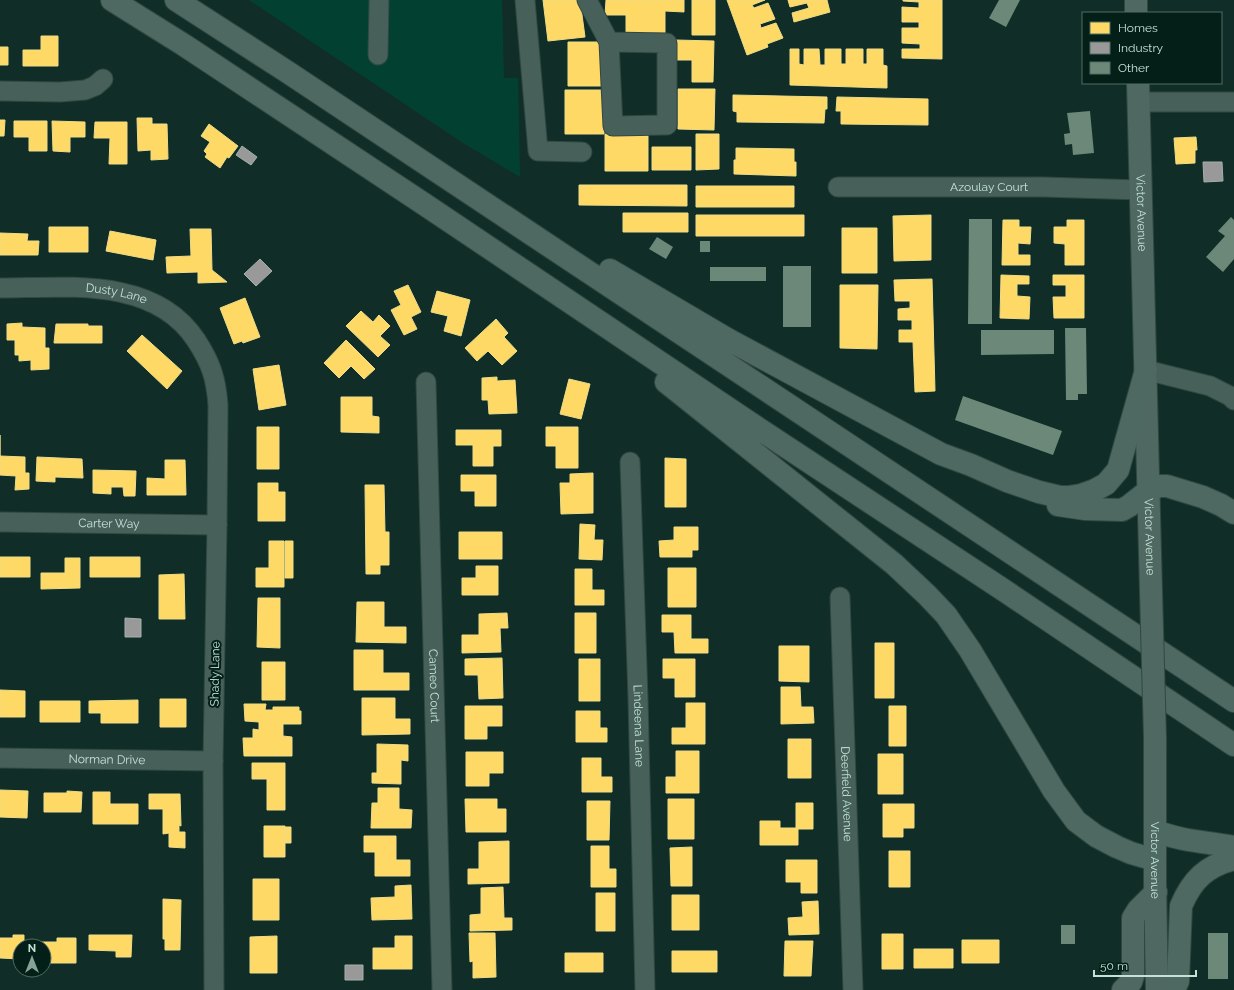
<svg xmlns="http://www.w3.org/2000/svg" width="1234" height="990" font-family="Raleway,sans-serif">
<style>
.built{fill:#024131}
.homes{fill:#ffd966;stroke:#eddc88}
.industry{fill:#999;stroke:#a6afac}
.building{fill:#6b8879}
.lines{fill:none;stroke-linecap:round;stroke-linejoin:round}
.minor-casing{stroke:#314841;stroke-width:21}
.major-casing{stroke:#314841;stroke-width:24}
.highway-casing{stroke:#314841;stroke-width:24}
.minor{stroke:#476059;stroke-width:19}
.major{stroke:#4f6861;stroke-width:22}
.highway{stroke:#4d6961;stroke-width:22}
.major-bridge-casing{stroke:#314841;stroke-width:24;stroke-linecap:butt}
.major-bridge{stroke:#4f6861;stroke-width:22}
.labels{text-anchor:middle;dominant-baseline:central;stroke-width:4;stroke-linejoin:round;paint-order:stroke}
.street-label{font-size:12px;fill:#c3e3d7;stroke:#041f17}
</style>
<rect width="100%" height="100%" fill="#102e27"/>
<path class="built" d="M249,0H502L504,78H518L520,177L463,143Z"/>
<path class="homes" d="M543,0H580L585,37L548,41Z
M606,0H684V12L665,11V33L626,32V15H605Z
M692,0H715V35H692Z
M727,0H765L752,5L754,8L768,3L775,19L760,24L761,28L776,23L783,38L767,44L768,47L747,55Z
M788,0H827L830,12L794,22L792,13L809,8L807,3L790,7Z
M903,0H942V59L902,58V49H920V44L902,43V28H919V22H902V7L919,8V2L903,1Z
M41,36H58V66H23V50H41Z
M676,40L714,41L713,82H692V60H676Z
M568,42H605V86H568Z
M0,47H8V65H0Z
M790,49H799V64L804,65V49H819L820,65H825V49H841V64H846V49H863V64H867V49H883V65L887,66V88L790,85Z
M678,89H715L714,130L678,129Z
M565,90H604V134H565Z
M733,95L827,97V109H825L824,123L737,122V112L733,111Z
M837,97L928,99V125L841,124V111H836Z
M137,118H152V124H167L168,159L151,160V150L138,151Z
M0,120H5L4,136H0Z
M14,121H47V151H29V137H14Z
M52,121L85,122V137H70V152L53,151Z
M95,122H127V164H109L110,138H94Z
M209,124L238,146L229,158L227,157L220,168L205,157L207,154L204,151L210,142L201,136Z
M605,134H648V171H605Z
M696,134H719V169L696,170Z
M1196,137L1197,150H1195V163L1176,164L1174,138Z
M652,147H691V170H652Z
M736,148L794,149V162H796V176L734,174V160H736Z
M579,185H687V206L579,205Z
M696,186H794V207H696Z
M623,213H688V232H623Z
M696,215H804V236H696Z
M931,215V260L894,261L893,216Z
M1003,220H1019V227H1031L1030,244L1018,243V255H1030V265H1002Z
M1067,220H1084V265H1065V244L1054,243V227H1067Z
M49,227H88V252H49Z
M842,228H877V273H842Z
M190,229H211L212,270L227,282L198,283V272L167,273L166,257L191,256Z
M110,231L156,240L153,260L106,251Z
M0,233L28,234L27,241H39L38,255H0Z
M1001,275L1029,276V284H1017V296L1030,297L1029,319L1000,318Z
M1053,275H1084V318H1054L1053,297H1066V285H1053Z
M932,279L935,391L915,392L913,342H899V330H912V320H898V309L910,308V301H895L894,280Z
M408,285L421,312L411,317L417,329L404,335L391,310L401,305L394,291Z
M840,285H878L877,349L840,348Z
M437,291L470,300L461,336L444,331L448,316L431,312Z
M245,298L260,337L243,343L242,341L234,344L220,308Z
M361,311L373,322L379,315L390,326L380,336L390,345L378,357L346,326Z
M496,319L508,333L504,337L517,351L502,365L488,351L477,361L465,348Z
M22,323V327L45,328V348H49V369L31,370V360L19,361V355H15V340H7V324Z
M56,324H88V326H102V343H54Z
M142,335L182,371L167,389L127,351Z
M346,340L375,369L364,379L351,366L339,378L324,363Z
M279,365L286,405L259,410L253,369Z
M497,377V381L515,380L517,413L489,414L488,400H482V378Z
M569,379L590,384L581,419L560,414Z
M341,397H372V416L379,417V433L341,432Z
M257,427H279V469H257Z
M546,427H578V468H556V446H546Z
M456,430H501V446H493V466H473V445H456Z
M0,435V456L25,457V473H29V489L15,490L16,476L0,475Z
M37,457L82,459L83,478L55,477V482L36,481Z
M665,458L686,459V507H665Z
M165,460H185L186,495H147V478L165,479Z
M93,470L136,471L135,496H124L123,487H111V494L93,493Z
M593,473V513L561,514L560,483H570V474Z
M461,475H496V506H475V491H461Z
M258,483H278V492H285V521H258Z
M365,485H384L385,532H389V565H380V574H366Z
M580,524L595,525L594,540H603L602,560L579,559Z
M674,527H698V550H692V557H660L659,541L674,540Z
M459,532H502V559H459Z
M269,541H284V587H256V568H269Z
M285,541H293V578H285Z
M0,557H30V577H0Z
M90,557H140V577H90Z
M65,558H80V588L41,589V573H65Z
M476,566H498V595H462V578H476Z
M668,568H696V607H668Z
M575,569H592V590H604V605H575Z
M184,574L185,619H159V575Z
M258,598H280V648L257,647Z
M357,602H384V627H406V643L356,642Z
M507,613L508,628H500L501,652L462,653V635H479V614Z
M575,613H596V653H575Z
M662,615H691V639H708V653H675L674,632H662Z
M875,643H894V698H875Z
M779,646H809V682L779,681Z
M354,650H383V673H409V690H354Z
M502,658L503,698L479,699L478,675H465V659Z
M579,659H600V701H579Z
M663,659H695V697H675V678H663Z
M262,662H285V700H262Z
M781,687H800L801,707H813L814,723L781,724Z
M0,690L25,691V717H0Z
M362,698H395V719H410V734L362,735Z
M160,699H186V727H160Z
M138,700V723H101V713H89V701Z
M40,701H80V722H40Z
M686,703H705V744H672V728H686Z
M244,704H266L265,710H273V707H299V711H301V724H283V736L292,737V756H244L243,738H253V729L259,730V722L245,721Z
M465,706H502V726H487V739H465Z
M889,706H906V746H889Z
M576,711H600V728H607V742H576Z
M788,739H811V778H788Z
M377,744L408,745V761L401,760V784L372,783V773H377Z
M676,751H699V793H666V777H676Z
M466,752H503V773H489V786H466Z
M878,754H903V794H878Z
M582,758H601V777H612V792H582Z
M252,763H285V810H267V779H252Z
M378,788H399V809L412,810L411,828H371L372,803H378Z
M0,790L28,791L27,818L0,817Z
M67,791L82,792L81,812H44V793H67Z
M93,792H110V804H138V824H93Z
M149,794H180L181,826L179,825V832H185V848L169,847V833L163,834V809H149Z
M465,799H497V809H506V832H466Z
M668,799H694V839H668Z
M587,801H610L609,840H587Z
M796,803H813V829H798V845H760V821H780V828H796Z
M883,804H914V828H903V837H883Z
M264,826H285V857H264Z
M285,827H291V843H285Z
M364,836H396V860H410V876H375V852H364Z
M509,841V883L468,884V869H479V842Z
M591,846H609V869H616V887H591Z
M692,847V886H671L670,848Z
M889,851H910V887H889Z
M786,860H817V893H801V882H786Z
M253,879H279V920H253Z
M411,885L412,919L372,920L371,898L395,897V886Z
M503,887L504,918H512V930L470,931V915L481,914V888Z
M596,893H615V931H596Z
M672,895H699V930H672Z
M163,899L181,900L180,950H165V939H163Z
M818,901L819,934L789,935L788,918L803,917L802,902Z
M469,933H495L496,977L473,978V961L470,962Z
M882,934H903V969H882Z
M13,935H24V946H20V959L0,958V938H13Z
M89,935H132L131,957H116V951L89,950Z
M277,936V973H250V937Z
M395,936H412V969H373V948H395Z
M57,938H76V963H44V946H33V942H57Z
M962,940H999V963H962Z
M785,941H813L811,976H784Z
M914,949H953V968H914Z
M672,951H717V972H672Z
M565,953H603V972H565Z"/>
<path class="industry" d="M242,146L257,157L251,165L236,155Z
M1203,162H1222L1223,181L1204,182Z
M260,259L272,271L256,286L244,274Z
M125,618L141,619V637H125Z
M345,965H363V980H345Z"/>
<path class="building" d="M999,0H1020L1006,27L989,18Z
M1090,111L1094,153L1073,155L1072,144L1065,145L1064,134L1070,133L1067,113Z
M1231,217L1234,220V259L1223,272L1206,257L1225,236L1218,231Z
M969,219H992V324H968Z
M657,237L673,247L666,259L649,249Z
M700,241H710V252H700Z
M783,266H811V327H783Z
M710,267H766V281H710Z
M1065,328H1086L1087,394H1078V400H1066Z
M981,330H1054V354L981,355Z
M963,396L1062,431L1053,455L955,420Z
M1061,925H1075V944H1061Z
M1208,933H1228V979H1208Z"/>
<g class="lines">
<g class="minor-casing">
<g id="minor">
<path d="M525,0L538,151L582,152"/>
<path d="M587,0L609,42L613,126L667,125V43L609,42"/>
<path d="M378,55L379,0"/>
<path d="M0,91L60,92L85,90L95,86L103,79"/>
<path d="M1138,102H1234"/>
<path id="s1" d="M838,187H1043L1141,190"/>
<path id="s2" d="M0,288C66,288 154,276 196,340C211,363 216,378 218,405L217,525L213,761L214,990"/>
<path d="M1146,370L1210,386L1230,396L1234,400"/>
<path id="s3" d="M426,382L442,990"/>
<path id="s4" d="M630,462L638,698L645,990"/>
<path id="s5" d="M0,522L217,525"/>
<path id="s6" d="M840,597L853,990"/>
<path id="s7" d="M0,758L213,761"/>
</g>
</g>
<g class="major-casing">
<g id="major">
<path d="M1136,0V13"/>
<path id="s8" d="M1138,83L1151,592"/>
<path id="s9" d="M1155,738V883L1157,990"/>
<path d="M1123,990L1131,982L1133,976V918L1138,910L1156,892"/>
</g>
</g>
<g class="highway-casing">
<path id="highway" d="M112,0L184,45L424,204L750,423L1002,589L1234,745
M176,0L286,71L1234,701
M610,270L729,340L941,454L971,465L1007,481L1039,492L1060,497H1068L1081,495L1095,490L1106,484L1118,470L1146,370
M666,382L894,564L927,595L946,615L970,650L1054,791L1076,821L1096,836L1117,847L1131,853L1155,860
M1058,505L1085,509L1122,510L1129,506L1148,491L1159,486H1167L1203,497L1221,505L1234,513
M1156,831C1180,841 1208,842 1234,847
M1174,990L1178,981L1181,906C1192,880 1206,866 1234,859"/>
</g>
<use href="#minor" class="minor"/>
<use href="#major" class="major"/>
<use href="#highway" class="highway"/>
<g class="major-bridge-casing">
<path id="major-bridge" d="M1151,592L1155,738"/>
</g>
<use href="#major-bridge" class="major-bridge"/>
</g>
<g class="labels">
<g class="street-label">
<text stroke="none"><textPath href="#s1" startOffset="151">Azoulay Court</textPath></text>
<text stroke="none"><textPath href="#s8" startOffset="130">Victor Avenue</textPath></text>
<text stroke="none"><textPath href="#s2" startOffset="117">Dusty Lane</textPath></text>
<text stroke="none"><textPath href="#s5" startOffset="109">Carter Way</textPath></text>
<text stroke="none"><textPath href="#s8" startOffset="454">Victor Avenue</textPath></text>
<text transform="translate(215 674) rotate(-89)">Shady Lane</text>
<text stroke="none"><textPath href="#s3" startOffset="304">Cameo Court</textPath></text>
<text stroke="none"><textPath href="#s4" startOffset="264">Lindeena Lane</textPath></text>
<text stroke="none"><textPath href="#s7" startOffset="107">Norman Drive</textPath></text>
<text stroke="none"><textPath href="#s6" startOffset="197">Deerfield Avenue</textPath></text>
<text stroke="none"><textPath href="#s9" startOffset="122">Victor Avenue</textPath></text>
</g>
</g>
<rect x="1082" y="12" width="140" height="72" fill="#041f17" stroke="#506d64"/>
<rect x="1090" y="22" width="20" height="12" fill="#ffd966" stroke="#506d64"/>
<text x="1118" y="32" font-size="12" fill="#c3e3d7">Homes</text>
<rect x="1090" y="42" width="20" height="12" fill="#999999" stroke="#506d64"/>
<text x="1118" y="52" font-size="12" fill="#c3e3d7">Industry</text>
<rect x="1090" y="62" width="20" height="12" fill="#6b8879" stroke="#506d64"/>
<text x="1118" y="72" font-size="12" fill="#c3e3d7">Other</text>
<g transform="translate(32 958)"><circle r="19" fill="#041f17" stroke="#506d64"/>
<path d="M0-3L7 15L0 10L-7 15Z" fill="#84a499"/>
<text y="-6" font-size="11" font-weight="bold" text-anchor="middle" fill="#c3e3d7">N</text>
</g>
<path d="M1094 970v6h102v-6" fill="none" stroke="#c3e3d7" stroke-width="2"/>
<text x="1100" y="970" font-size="12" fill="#c3e3d7" stroke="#041f17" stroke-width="3" paint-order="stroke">50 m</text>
</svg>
